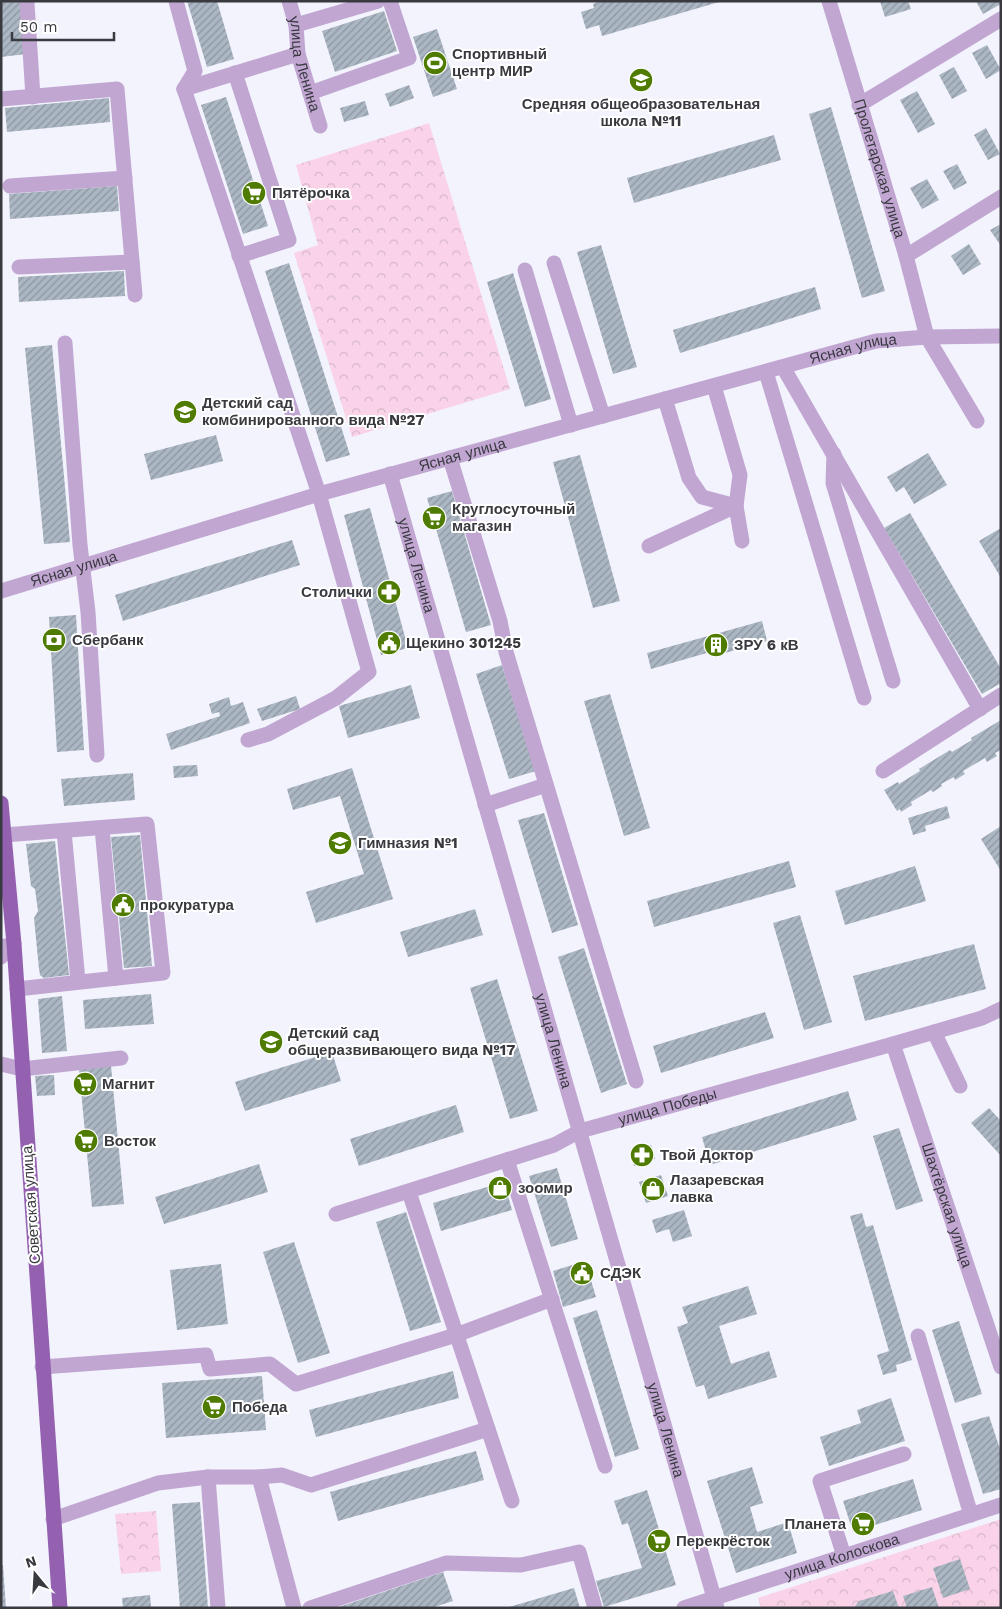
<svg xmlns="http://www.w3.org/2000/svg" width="1002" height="1609" font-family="'Work Sans',sans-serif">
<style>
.park{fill:url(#park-crowns)}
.building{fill:url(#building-hatch)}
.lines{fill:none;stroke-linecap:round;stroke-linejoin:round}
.minor{stroke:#c1a6d2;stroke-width:15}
.major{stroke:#9461b1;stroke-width:15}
.labels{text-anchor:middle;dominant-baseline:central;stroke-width:4;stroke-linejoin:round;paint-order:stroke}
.poi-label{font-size:15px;font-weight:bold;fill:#393940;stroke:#fff;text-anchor:start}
.street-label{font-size:15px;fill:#393940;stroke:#fff}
</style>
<defs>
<pattern id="park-crowns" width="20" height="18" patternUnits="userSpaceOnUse" patternTransform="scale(1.25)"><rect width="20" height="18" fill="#fad3e9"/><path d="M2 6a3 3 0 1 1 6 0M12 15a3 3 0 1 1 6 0" fill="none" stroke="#d7b6c9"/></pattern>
<pattern id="building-hatch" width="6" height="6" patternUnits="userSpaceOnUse" patternTransform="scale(1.25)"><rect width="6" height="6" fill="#acb7c4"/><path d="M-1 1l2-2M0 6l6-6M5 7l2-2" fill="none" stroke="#8d96a1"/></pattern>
</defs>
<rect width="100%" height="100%" fill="#f2f3fd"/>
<path class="park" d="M429,123L510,389L352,437L294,253L318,245L296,165Z
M156,1511L161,1571L121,1574L115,1514Z
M1001,1519V1608H761L758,1598Z"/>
<path class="building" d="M1,1H20L26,54L1,57Z
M187,1H217L234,59L207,67Z
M601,1H719V2L602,36L599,25L586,29L581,12L594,8L593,4Z
M880,1H908L911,9L885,17Z
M976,1H1001V4L983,14Z
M384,11L397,51L335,72L322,31Z
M437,29L457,89L433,97L413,37Z
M987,45L1001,70L986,79L972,53Z
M954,67L967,91L952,99L939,75Z
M409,85L414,98L390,107L385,94Z
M917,91L935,124L918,133L900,100Z
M226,97L268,226L243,234L201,105Z
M109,98L110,122L7,132L5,108Z
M365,101L369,115L344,122L340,108Z
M831,107L885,291L862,298L809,114Z
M986,128L1000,154L988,160L974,135Z
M774,135L781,160L634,203L627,178Z
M957,164L967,183L954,190L943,171Z
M927,179L939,200L922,209L910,188Z
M117,186L119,211L10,219L9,194Z
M1001,224V246L990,230Z
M969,244L981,264L963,275L951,256Z
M601,245L637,367L613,374L577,252Z
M289,263L350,455L326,462L265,271Z
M124,271L125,296L19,302L18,277Z
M513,273L551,399L525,407L487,282Z
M815,287L821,309L680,353L673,330Z
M52,345L70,542L44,544L25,348Z
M216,435L223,461L151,480L144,454Z
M928,453L947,485L914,504L904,487L896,492L887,477Z
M580,455L620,601L593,608L553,462Z
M452,491L491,625L466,632L427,498Z
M370,508L408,648L381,655L344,515Z
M910,513L1001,669V683L982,694L884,528Z
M1001,528V578L979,541Z
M292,540L300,565L123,621L115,595Z
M76,615L84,750L57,752L49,617Z
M762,621L767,641L725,653L724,648L651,669L647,653Z
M502,665L536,771L509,779L476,674Z
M411,685L420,718L348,738L339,706Z
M610,694L650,828L624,836L584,701Z
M296,696L300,709L262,721L257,709Z
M229,697L231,706L243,702L250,723L171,750L166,734L220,716L219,712L212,714L209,704Z
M1001,720V750L995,753L997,756L987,762L985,758L963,771L965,774L955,780L954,777L941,784L942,786L933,792L931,790L911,802L912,805L901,812L900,809L897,811L884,790L898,782L899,784L920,771L919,769L950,750L952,752L972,740L971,738Z
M197,765L198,776L174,778L173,766Z
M352,768L393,899L316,923L306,892L364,874L340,796L293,810L287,789Z
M133,773L135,800L64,806L61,779Z
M947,806L950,818L925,826L926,831L913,835L908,818Z
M544,813L578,925L552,933L518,820Z
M1001,826V871L981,839Z
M140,835L152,966L124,968L111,837Z
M55,841L69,975L44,978L40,975L39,969L34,918L38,911L35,889L31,886L26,844Z
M789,861L796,887L654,927L647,901Z
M915,866L926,901L845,925L835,891Z
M475,909L483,935L408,957L400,932Z
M800,915L832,1022L804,1030L773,923Z
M974,944L986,989L865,1021L853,976Z
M584,948L627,1084L601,1093L558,957Z
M497,979L538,1111L510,1119L470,988Z
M151,994L154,1024L85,1029L83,1000Z
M62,996L67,1051L42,1053L38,999Z
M765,1012L774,1038L661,1073L653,1046Z
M332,1052L341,1081L245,1111L235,1082Z
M111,1066L124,1204L92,1207L79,1069Z
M54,1075L55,1095L37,1096L35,1076Z
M848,1091L857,1120L710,1165L702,1137Z
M456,1105L464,1132L359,1166L350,1139Z
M989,1108L1001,1121V1156L971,1123Z
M899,1128L923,1201L896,1210L873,1136Z
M651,1145L655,1159L634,1166L630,1152Z
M259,1164L268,1192L164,1224L155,1197Z
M557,1168L578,1239L551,1247L529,1176Z
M661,1175L668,1196L646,1203L639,1182Z
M504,1182L512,1210L441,1231L433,1203Z
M684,1210L692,1236L673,1242L669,1229L656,1233L652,1220Z
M406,1212L441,1322L410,1331L376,1222Z
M862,1213L866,1227L873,1225L912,1360L896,1365L897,1371L883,1375L877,1355L889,1351L850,1216Z
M294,1242L330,1353L298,1363L263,1252Z
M585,1261L596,1297L563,1307L553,1271Z
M221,1264L228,1324L177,1330L170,1270Z
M748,1286L757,1314L719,1326L731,1364L769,1351L777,1377L708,1399L704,1385L696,1387L677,1327L688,1323L682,1307Z
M597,1310L639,1449L615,1457L573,1318Z
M959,1321L982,1394L955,1403L932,1330Z
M453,1371L459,1398L316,1437L309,1410Z
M262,1376L266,1430L166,1438L162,1383Z
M891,1398L905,1441L829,1466L820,1437L861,1423L857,1410Z
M989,1416L1001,1452V1489L983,1494L961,1424Z
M476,1451L484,1480L338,1521L330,1492Z
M752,1467L763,1503L750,1507L757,1532L788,1522L797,1553L736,1573L707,1481Z
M913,1479L922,1510L853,1532L843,1501Z
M647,1490L676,1585L604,1607L596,1581L642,1568L628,1523L622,1525L614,1501Z
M200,1502L208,1608H180L172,1504Z
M960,1559L970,1589L943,1598L933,1568Z
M1,1565H3L6,1608H1Z
M443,1572L453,1601L431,1608H336Z
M932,1587L939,1608H907L903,1596Z
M574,1588L580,1608H509V1607Z
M893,1591L899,1608H854L859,1601Z
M150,1595L151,1608H123L122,1598Z"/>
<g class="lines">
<g class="minor">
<path d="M176,1L195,71L184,89"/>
<path id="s1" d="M289,1L296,25L298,54L320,126"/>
<path id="s2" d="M829,1L906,256L927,337L977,421"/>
<path d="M27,3L33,97"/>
<path d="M296,25L378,1"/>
<path d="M235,73L289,240L239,256"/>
<path d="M184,89L319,494L369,672L336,698L268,734L248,740"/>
<path d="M184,89L298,54"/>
<path d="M310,93L409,58L390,1"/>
<path d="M1,99L117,89L135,295"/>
<path d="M859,105L1001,19"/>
<path d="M10,186L125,178"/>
<path d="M906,256L1001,197"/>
<path d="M554,263L603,416"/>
<path d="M19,267L132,262"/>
<path d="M525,270L571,425"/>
<path d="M65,343L80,545L88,612L97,755"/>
<path d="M783,367L980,709"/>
<path d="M766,372L864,698"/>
<path d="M714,386L740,475L736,506L742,541"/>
<path d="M834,454L833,483L893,681"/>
<path d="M450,458L500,621L506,652L636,1081"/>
<path id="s3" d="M390,474L717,1608"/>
<path d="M649,546L736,506L702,497L689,478L665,399"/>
<path id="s4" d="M1,591L319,494L876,341L927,337L1001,336"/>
<path d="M883,771L1001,695"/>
<path d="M485,805L546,785"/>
<path d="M102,828L116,978"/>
<path d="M64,831L78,981"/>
<path d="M4,835L147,824L163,973L17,989"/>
<path d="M1,947L14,944L1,957"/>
<path d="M934,1032L960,1086"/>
<path id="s5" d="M893,1044L1001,1367"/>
<path d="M1,1064L22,1069L121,1058"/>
<path d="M507,1160L605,1466"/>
<path d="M409,1192L512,1501"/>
<path id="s6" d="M336,1214L554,1145L580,1131L893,1044L982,1018L1001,1009"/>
<path d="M918,1336L971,1515"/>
<path d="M42,1367L206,1355L210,1369L270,1364L296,1384L456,1335L552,1299"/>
<path d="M208,1477L218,1608"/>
<path d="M53,1519L158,1483L208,1477H259"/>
<path d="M844,1556L820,1481L904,1454"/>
<path d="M294,1608L259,1477L282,1475L311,1485L488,1429"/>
<path d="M310,1608L446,1563L521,1565L579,1552L595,1608"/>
<path id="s7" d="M684,1608L1001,1505"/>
</g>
<path class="major" d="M1,803L14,944L60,1608"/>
</g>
<defs>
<g id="stadium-disc" transform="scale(1.25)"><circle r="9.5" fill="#4e7b00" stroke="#fff"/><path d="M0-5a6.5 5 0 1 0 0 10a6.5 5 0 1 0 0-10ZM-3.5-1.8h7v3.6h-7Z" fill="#fff"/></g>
<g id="school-disc" transform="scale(1.25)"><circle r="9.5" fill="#4e7b00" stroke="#fff"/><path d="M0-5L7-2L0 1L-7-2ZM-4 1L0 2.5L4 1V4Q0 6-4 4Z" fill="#fff"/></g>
<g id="supermarket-disc" transform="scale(1.25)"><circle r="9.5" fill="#4e7b00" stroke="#fff"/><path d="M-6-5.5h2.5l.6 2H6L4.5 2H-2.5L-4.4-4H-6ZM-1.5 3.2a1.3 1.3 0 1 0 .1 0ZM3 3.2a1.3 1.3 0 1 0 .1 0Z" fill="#fff"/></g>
<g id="pharmacy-disc" transform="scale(1.25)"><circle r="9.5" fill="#4e7b00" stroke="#fff"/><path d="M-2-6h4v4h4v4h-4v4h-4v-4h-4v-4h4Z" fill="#fff"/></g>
<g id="bank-disc" transform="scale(1.25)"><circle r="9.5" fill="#4e7b00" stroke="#fff"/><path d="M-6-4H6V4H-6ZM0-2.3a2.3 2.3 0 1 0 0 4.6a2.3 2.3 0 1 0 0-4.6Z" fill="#fff"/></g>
<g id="civic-disc" transform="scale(1.25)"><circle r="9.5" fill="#4e7b00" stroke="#fff"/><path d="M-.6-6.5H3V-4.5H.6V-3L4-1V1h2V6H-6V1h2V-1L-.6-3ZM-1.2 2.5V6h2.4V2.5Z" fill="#fff"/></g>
<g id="building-disc" transform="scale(1.25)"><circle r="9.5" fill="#4e7b00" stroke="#fff"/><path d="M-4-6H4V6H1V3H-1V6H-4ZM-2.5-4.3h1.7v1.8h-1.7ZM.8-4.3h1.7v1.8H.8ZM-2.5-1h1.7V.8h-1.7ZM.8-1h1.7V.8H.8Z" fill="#fff"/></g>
<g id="shop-disc" transform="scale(1.25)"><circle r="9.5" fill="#4e7b00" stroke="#fff"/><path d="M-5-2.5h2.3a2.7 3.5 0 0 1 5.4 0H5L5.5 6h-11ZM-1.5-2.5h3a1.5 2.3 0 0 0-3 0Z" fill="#fff"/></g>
</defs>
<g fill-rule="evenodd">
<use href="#stadium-disc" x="435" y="63"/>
<use href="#school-disc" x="641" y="80"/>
<use href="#supermarket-disc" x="254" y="193"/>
<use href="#school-disc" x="185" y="412"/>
<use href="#supermarket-disc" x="434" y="518"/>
<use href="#pharmacy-disc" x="389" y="592"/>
<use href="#bank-disc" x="54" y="640"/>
<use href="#civic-disc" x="389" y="643"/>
<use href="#building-disc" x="716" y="645"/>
<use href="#school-disc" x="340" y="843"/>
<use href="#civic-disc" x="123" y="905"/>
<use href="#school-disc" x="271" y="1042"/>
<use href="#supermarket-disc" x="85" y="1084"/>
<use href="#supermarket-disc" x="86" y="1141"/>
<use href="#pharmacy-disc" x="642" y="1155"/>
<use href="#shop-disc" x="500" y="1188"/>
<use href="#shop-disc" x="653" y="1189"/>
<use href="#civic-disc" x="582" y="1273"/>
<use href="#supermarket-disc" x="214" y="1407"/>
<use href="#supermarket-disc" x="863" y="1524"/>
<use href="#supermarket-disc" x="659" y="1541"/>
</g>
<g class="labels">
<g class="poi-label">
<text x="452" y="54">Спортивный<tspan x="452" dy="17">центр МИР</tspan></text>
<text x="641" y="104" text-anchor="middle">Средняя общеобразовательная<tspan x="641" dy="17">школа №11</tspan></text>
<text x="272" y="193">Пятёрочка</text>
<text x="202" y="403">Детский сад<tspan x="202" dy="17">комбинированного вида №27</tspan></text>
<text x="452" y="509">Круглосуточный<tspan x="452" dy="17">магазин</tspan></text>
<text x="372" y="592" text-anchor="end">Столички</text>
<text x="72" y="640">Сбербанк</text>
<text x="406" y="643">Щекино 301245</text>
<text x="734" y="645">ЗРУ 6 кВ</text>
<text x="358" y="843">Гимназия №1</text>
<text x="140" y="905">прокуратура</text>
<text x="288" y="1033">Детский сад<tspan x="288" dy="17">общеразвивающего вида №17</tspan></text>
<text x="102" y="1084">Магнит</text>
<text x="104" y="1141">Восток</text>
<text x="660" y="1155">Твой Доктор</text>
<text x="670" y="1180">Лазаревская<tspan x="670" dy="17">лавка</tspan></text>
<text x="518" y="1188">зоомир</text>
<text x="600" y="1273">СДЭК</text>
<text x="232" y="1407">Победа</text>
<text x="846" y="1524" text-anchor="end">Планета</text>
<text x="676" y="1541">Перекрёсток</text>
</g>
<g class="street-label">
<text stroke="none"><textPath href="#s1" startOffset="65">улица Ленина</textPath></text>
<text stroke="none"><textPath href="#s2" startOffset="175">Пролетарская улица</textPath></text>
<text stroke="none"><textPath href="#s4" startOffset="886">Ясная улица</textPath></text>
<text stroke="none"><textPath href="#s4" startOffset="481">Ясная улица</textPath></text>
<text stroke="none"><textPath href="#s3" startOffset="95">улица Ленина</textPath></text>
<text stroke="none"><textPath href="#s4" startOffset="76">Ясная улица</textPath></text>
<text stroke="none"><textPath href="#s3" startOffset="590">улица Ленина</textPath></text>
<text stroke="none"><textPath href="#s6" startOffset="349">улица Победы</textPath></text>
<text transform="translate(31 1205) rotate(-94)">Советская улица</text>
<text stroke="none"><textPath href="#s5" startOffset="170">Шахтёрская улица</textPath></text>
<text stroke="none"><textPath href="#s3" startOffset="995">улица Ленина</textPath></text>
<text stroke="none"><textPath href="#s7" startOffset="166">улица Колоскова</textPath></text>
</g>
</g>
<rect width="1002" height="1609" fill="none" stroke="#393940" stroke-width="5"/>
<g transform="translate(35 1574) rotate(342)" stroke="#ffffff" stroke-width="4" paint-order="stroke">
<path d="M0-4L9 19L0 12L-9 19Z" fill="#393940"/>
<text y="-8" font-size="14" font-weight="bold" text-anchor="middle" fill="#393940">N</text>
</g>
<path d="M12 32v8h102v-8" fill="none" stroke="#393940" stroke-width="2.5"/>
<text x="20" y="32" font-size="15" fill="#393940" stroke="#ffffff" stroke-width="4" paint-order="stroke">50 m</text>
</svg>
